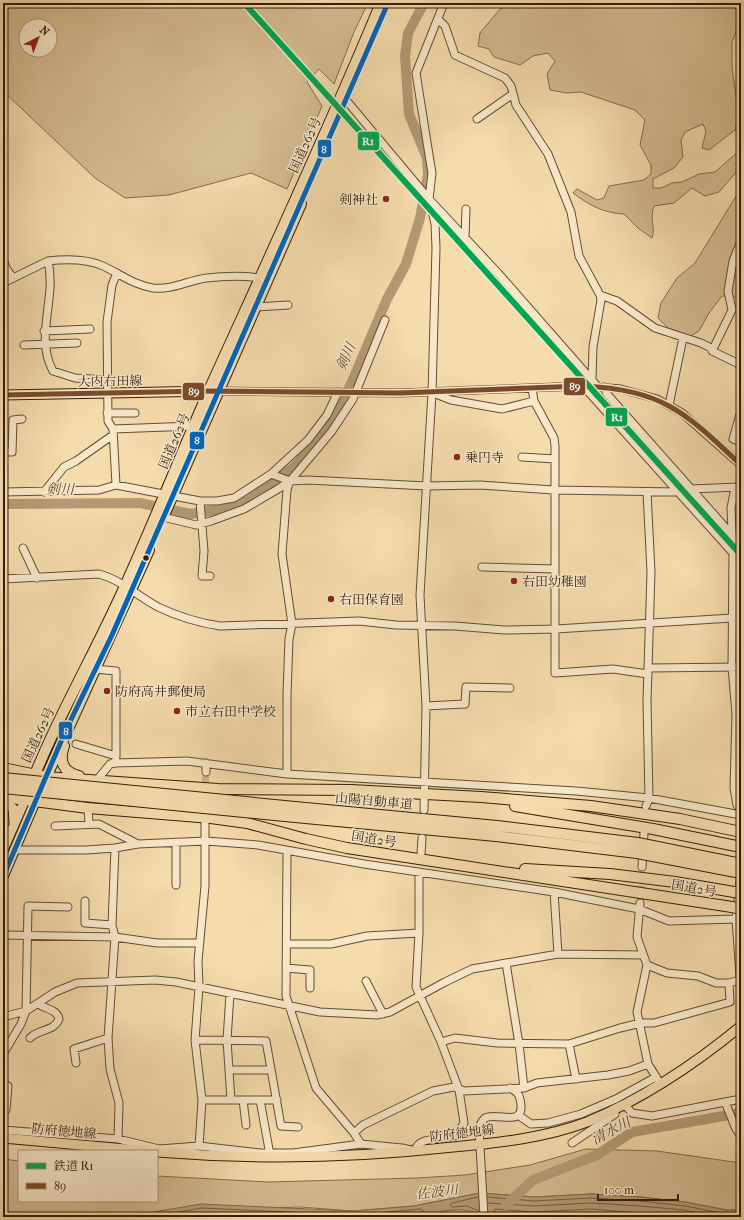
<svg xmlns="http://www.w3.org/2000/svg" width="744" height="1220" font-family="'IM FELL French Canon','Noto Serif JP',serif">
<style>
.green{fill:#d4bc91;stroke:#836c4c;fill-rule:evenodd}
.water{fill:#b39b75;stroke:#7f6949}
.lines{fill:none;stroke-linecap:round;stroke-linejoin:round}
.shore{stroke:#725c3e;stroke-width:1}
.river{stroke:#b39b75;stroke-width:10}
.minor-tunnel{stroke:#ceb68c;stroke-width:7;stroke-dasharray:7 3.5;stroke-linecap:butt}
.minor-casing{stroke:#634d30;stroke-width:9}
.major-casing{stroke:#321d07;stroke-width:11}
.highway-casing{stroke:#321d07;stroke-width:12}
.minor{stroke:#f8e8ca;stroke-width:7}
.major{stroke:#f5dcad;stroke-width:9}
.highway{stroke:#f5dcad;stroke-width:10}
.highway-bridge-casing{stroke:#321d07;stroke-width:12;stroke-linecap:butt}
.highway-bridge{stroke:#f5dcad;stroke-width:10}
.bus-1-casing{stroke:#f8e8ca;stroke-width:8}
.bus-2-casing{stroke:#f8e8ca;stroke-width:8}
.bus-1{stroke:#7a4b2a;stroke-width:5}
.bus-2{stroke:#0065bd;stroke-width:5}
.rail-1-casing{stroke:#f8e8ca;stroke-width:9}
.rail-1{stroke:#00a651;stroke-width:6}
.poi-dot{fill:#8f2418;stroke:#f8e8ca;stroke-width:1.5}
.bus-dot{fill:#321d07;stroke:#f8e8ca;stroke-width:1.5}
.labels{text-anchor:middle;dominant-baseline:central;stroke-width:3;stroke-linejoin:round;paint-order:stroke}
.street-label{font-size:13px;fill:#321d07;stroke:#f8e8ca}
.poi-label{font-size:13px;fill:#321d07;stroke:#f8e8ca;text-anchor:start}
.water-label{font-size:14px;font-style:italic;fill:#5f492e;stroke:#f8e8ca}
.line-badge{stroke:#f8e8ca;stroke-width:1.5}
.badge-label{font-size:11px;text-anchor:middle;font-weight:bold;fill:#fff}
</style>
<rect width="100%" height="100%" fill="#f5dcad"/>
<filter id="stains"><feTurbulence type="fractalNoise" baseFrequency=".005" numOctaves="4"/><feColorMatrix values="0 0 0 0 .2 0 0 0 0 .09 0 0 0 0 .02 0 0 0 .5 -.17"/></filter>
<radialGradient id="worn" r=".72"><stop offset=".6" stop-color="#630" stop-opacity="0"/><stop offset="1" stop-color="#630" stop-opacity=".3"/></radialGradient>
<path class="green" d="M3,3H368L354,32L334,84L319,69L307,82L322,106L287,189L251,173L169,195L125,198L95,178L3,91ZM26,26H50V50H26Z
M515,3H741V18L732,42V68L739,116L735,130L709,150L702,148L706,131L703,124L685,132L681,140L683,157L674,168L653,179V188H661L672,183L682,182L699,174L715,172L739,151L741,152V164L739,169L719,192L705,196L692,188L674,203L654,206C649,221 656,227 652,238L638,228L624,214C603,213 589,205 573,193L577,189L597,200L604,198L609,186L644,180L651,174V165L640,145L645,120L635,110L581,92L567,93L550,90L547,74L555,61L548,53L533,56L520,65L494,57L489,49L478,46L480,33L500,9Z
M741,188V231L737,245H741V304L735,297L722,296L709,313L699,331L691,336L668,328L658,318L661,303L677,278L695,263Z
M586,1149L657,1151L741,1163V1210H727L685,1202L641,1197L591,1194L535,1197L480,1193L414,1206L353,1211L300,1207L159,1211L135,1217H3V1159L19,1161V1201H157V1176L268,1182L417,1178L465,1175L530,1165Z
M466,1209L481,1217H416L443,1211Z"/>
<path class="water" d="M480,1193L535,1197L591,1194L641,1197L685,1202L727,1210H741V1217H481C464,1203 436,1213 416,1217H135L159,1211L201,1204L353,1211L414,1206Z"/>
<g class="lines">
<path class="shore" d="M478,1197L452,1203L450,1205L452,1207L467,1206L479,1211
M487,1197L534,1201L591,1198L640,1201L685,1206L726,1214L741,1213
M488,1203L534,1206L591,1203L640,1206L684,1210L716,1217
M151,1217L201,1208L353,1215L421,1209L423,1211L421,1217
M175,1217L202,1213L310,1217
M494,1217V1211L495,1209L534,1212L591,1209L686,1217"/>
<path class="river" d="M3,504L140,503L190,514L229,508L267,488L295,466L331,424L352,382L387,299L406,264L420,218L428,175L427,158L409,114L405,56L408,33L424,3
M506,1205L533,1180L597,1155L632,1132L741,1113"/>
<path class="minor-tunnel" d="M205,793L206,772
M640,903L642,867"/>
<g class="minor-casing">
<path id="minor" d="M439,20L445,26L455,55L505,78L511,86L516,105L548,154L571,212L579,256L600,295L617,301L655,328L701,343L713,349
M346,100L429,199L498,273L598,387
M477,119L513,94
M465,237L466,209
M3,239C3,256 1,266 14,278
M741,241L733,261L728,291L732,310L712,351L741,365
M48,261C57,299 34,336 53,371L75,378L107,380
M3,283L48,261C66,259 87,259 103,266C120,274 134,285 153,288C173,290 189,280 207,278C222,276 249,275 262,279
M256,307L288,305
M44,331L90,329
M24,345L77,343
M592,379L593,347L601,300L600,295
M583,386L741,562
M604,387L607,394L741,545
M532,388L534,401L554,438L555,446V673L613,669L648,674
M218,391L400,393L583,386L621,389L657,399L682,413L741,465
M436,394L451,400L502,409L534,401
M669,405L683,338
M741,411L733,439L741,442
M107,413H135
M113,429L194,426
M3,452H12L13,420L22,419
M522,457L555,459
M271,474L290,481L308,480L427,486L480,485L554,490L678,492L691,489L738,487
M116,485L113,429L108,421L107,322L112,285L117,273
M740,485L734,493L731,508L733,553L732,667L736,714L734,788L737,805L741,810
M3,492L99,490L116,485L200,501H217L234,498L271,474L308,440L327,415L338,392
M44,492L64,467L76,461L113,435
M200,501L204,551L202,576H210
M163,517L196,525L211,521L244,509L278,489L290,481L332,431L353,399L385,320
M23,548L37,578
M482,567L555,569
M3,579L99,574C121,580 138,596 158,607C177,616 200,623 220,626L359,621L396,625L455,626L504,630L556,629L732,618
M648,668L741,667
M95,669L116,671V756L115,763
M426,706L465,704L466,687L510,688
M76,744L116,756
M206,772V763
M287,774V694L289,639L292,624L282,554L287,490L290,481
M97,780L110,764L115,763L187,761L287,774L576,791L649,798L741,815
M646,806L649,798L647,701L651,572L647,492
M88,808L89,824
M424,810L426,706L420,595L432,393L436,248L435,224L429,199L432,173L430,161L416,73L444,3
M55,826L99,824L138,844
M115,848L112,925L115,937L108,1038L110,1069L119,1103L118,1139
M14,850H86L115,848L138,844L206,841L258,845L364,864L554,892L639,909L669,921L736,919L741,923
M287,851L286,996L316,1088L354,1133L361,1144
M421,854L422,838
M642,867L644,833
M741,872L736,919L741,990
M176,885V842
M554,892L558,954
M85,901V923L112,925
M640,903L637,937L647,965L637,1012L648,1064L660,1083
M3,935L115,937L157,943H200
M287,944H331L367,936L419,933
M506,963L519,1044L524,1088
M647,965L667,973L698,976L716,983H729
M286,968L310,970V988
M366,981L383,1014
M230,994L227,1040L231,1100
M3,1017L26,1011L55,992L77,983L155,980L176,982L320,1012L377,1015L390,1012L445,982L472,969L558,954L643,955
M30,1038C38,1029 54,1032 59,1019C57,1009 45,1009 38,1004
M195,1040L266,1041L281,1126L298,1127
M441,1042L455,1038L497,1043L569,1044L620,1028L641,1023H654L730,1002L729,983L740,980
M569,1044L576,1079
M3,1054L21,1024L26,1011L28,906L68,907
M76,1063L74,1049L108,1038
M229,1070H271
M3,1084L8,1086L6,1110
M202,1100H277
M243,1100L246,1125
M260,1100L270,1155
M725,1102L736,1129L741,1136
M624,1104L632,1113L652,1116L741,1099
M518,1115L531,1124L548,1123L581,1114L616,1099L656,1077
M3,1130L118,1139L159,1149L199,1146L260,1153H293L361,1144L402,1148L415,1151C418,1135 444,1141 457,1135L464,1123L459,1090L441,1042L416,987L419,933V872
M354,1133L363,1125L433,1091L454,1087L464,1091L524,1088L537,1083L608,1075L629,1071L648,1064
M572,1143L615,1114
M199,1146L202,1100L195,1040L199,987L198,961L205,886V819
M484,1217L479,1129C480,1124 482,1121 485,1118C498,1111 527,1130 520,1099C519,1093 515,1091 510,1088"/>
</g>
<g class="major-casing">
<path id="major" d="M3,395L216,391
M3,802L13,808L14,823
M3,827L4,828
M3,850L25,800
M3,877L35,802
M3,1138L148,1151
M157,1152C256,1160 355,1158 453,1147C497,1143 545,1138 587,1122C642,1099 695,1064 741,1026"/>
</g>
<g class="highway-casing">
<path id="highway" d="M165,513L301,204
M64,746C59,760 62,772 79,776
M3,768L46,777L218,789L351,790L481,797L591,806L680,819L741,832
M3,797L88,808L211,818L247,823L306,839L347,848L732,907
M25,800C52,726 93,658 125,586C155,520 181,454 210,388C268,260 327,133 381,3
M35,802L149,550
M515,806L653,829L741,847
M295,807L497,826L638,843
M295,817L496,836L637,853
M525,869L610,874L675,882L734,892"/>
</g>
<use href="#minor" class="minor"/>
<use href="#major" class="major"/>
<use href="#highway" class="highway"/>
<g class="highway-bridge-casing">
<path id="highway-bridge" d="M3,778L295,807
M3,788L295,817
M638,843L741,864
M637,853L741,873
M734,892L741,893
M732,907L741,909"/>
</g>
<use href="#highway-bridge" class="highway-bridge"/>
<g class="bus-1-casing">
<path id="bus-1" d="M3,395L209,391L400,393L583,386C663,390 685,412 741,465"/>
</g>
<g class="bus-2-casing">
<path id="bus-2" d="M3,877L66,730L112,635L388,3"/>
</g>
<use href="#bus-1" class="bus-1"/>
<use href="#bus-2" class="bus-2"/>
<g class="rail-1-casing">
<path id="rail-1" d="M244,3L741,555"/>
</g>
<use href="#rail-1" class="rail-1"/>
</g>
<g class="poi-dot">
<circle cx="386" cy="199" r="4"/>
<circle cx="457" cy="457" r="4"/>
<circle cx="514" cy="581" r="4"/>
<circle cx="331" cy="599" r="4"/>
<circle cx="107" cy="691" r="4"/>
<circle cx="177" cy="711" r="4"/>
</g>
<circle class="bus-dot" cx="146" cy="558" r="3.5"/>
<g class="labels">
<g class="street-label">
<text transform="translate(305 145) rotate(-66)">国道262号</text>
<text transform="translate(110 381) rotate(-1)">大内右田線</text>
<text transform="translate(174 441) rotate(-67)">国道262号</text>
<text transform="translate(38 735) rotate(-65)">国道262号</text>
<text transform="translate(374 801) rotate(5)">山陽自動車道</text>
<text transform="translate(374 839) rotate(9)">国道2号</text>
<text transform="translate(694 888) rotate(10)">国道2号</text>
<text transform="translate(64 1131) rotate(5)">防府徳地線</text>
<text transform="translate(462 1133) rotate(-7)">防府徳地線</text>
</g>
<g class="poi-label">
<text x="378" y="199" text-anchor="end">剣神社</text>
<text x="465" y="457">乗円寺</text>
<text x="522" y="581">右田幼稚園</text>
<text x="339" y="599">右田保育園</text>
<text x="115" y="691">防府高井郵便局</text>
<text x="185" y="711">市立右田中学校</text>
</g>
<g class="water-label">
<text transform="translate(346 357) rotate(-66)">剣川</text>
<text x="60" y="489">剣川</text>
<text transform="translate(611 1131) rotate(-28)">清水川</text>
<text transform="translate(437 1192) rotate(-6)">佐波川</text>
</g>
</g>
<g class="line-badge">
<rect x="357" y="131" width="23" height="20" rx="4" fill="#00a651"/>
<rect x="317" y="139" width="15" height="19" rx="4" fill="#0065bd"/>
<rect x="563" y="377" width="23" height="19" rx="4" fill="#7a4b2a"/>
<rect x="182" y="382" width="23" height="19" rx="4" fill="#7a4b2a"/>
<rect x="605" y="407" width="23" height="20" rx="4" fill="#00a651"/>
<rect x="189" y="431" width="16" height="19" rx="4" fill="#0065bd"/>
<rect x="58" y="721" width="15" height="19" rx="4" fill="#0065bd"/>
</g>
<g class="badge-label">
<text x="368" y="145">R1</text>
<text x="324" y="153">8</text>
<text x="575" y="390">89</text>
<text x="194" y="395">89</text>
<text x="617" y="421">R1</text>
<text x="197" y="444">8</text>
<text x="66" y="735">8</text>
</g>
<rect width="744" height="1220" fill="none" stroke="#f5dcad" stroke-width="16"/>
<rect x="4" y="4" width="736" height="1212" fill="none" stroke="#321d07" stroke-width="2"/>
<rect x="8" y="8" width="728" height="1204" fill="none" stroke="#321d07"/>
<rect x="18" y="1150" width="140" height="52" fill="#f8e8ca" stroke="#a9977c"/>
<rect x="26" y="1163" width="20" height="6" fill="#00a651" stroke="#a9977c"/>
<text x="54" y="1170" font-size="12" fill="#321d07">鉄道 R1</text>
<rect x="26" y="1183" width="20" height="6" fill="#7a4b2a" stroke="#a9977c"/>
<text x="54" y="1190" font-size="12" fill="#321d07">89</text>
<g transform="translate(38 38) rotate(42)"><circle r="19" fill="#f8e8ca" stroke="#a9977c"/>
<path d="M0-3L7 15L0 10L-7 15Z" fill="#8f2418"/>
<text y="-6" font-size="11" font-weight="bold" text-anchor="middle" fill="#321d07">N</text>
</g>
<path d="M598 1194v6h80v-6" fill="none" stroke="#321d07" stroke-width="2"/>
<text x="604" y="1194" font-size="12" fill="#321d07" stroke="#f8e8ca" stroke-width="3" paint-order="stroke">100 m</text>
<rect width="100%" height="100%" filter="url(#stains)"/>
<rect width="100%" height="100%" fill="url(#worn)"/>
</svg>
